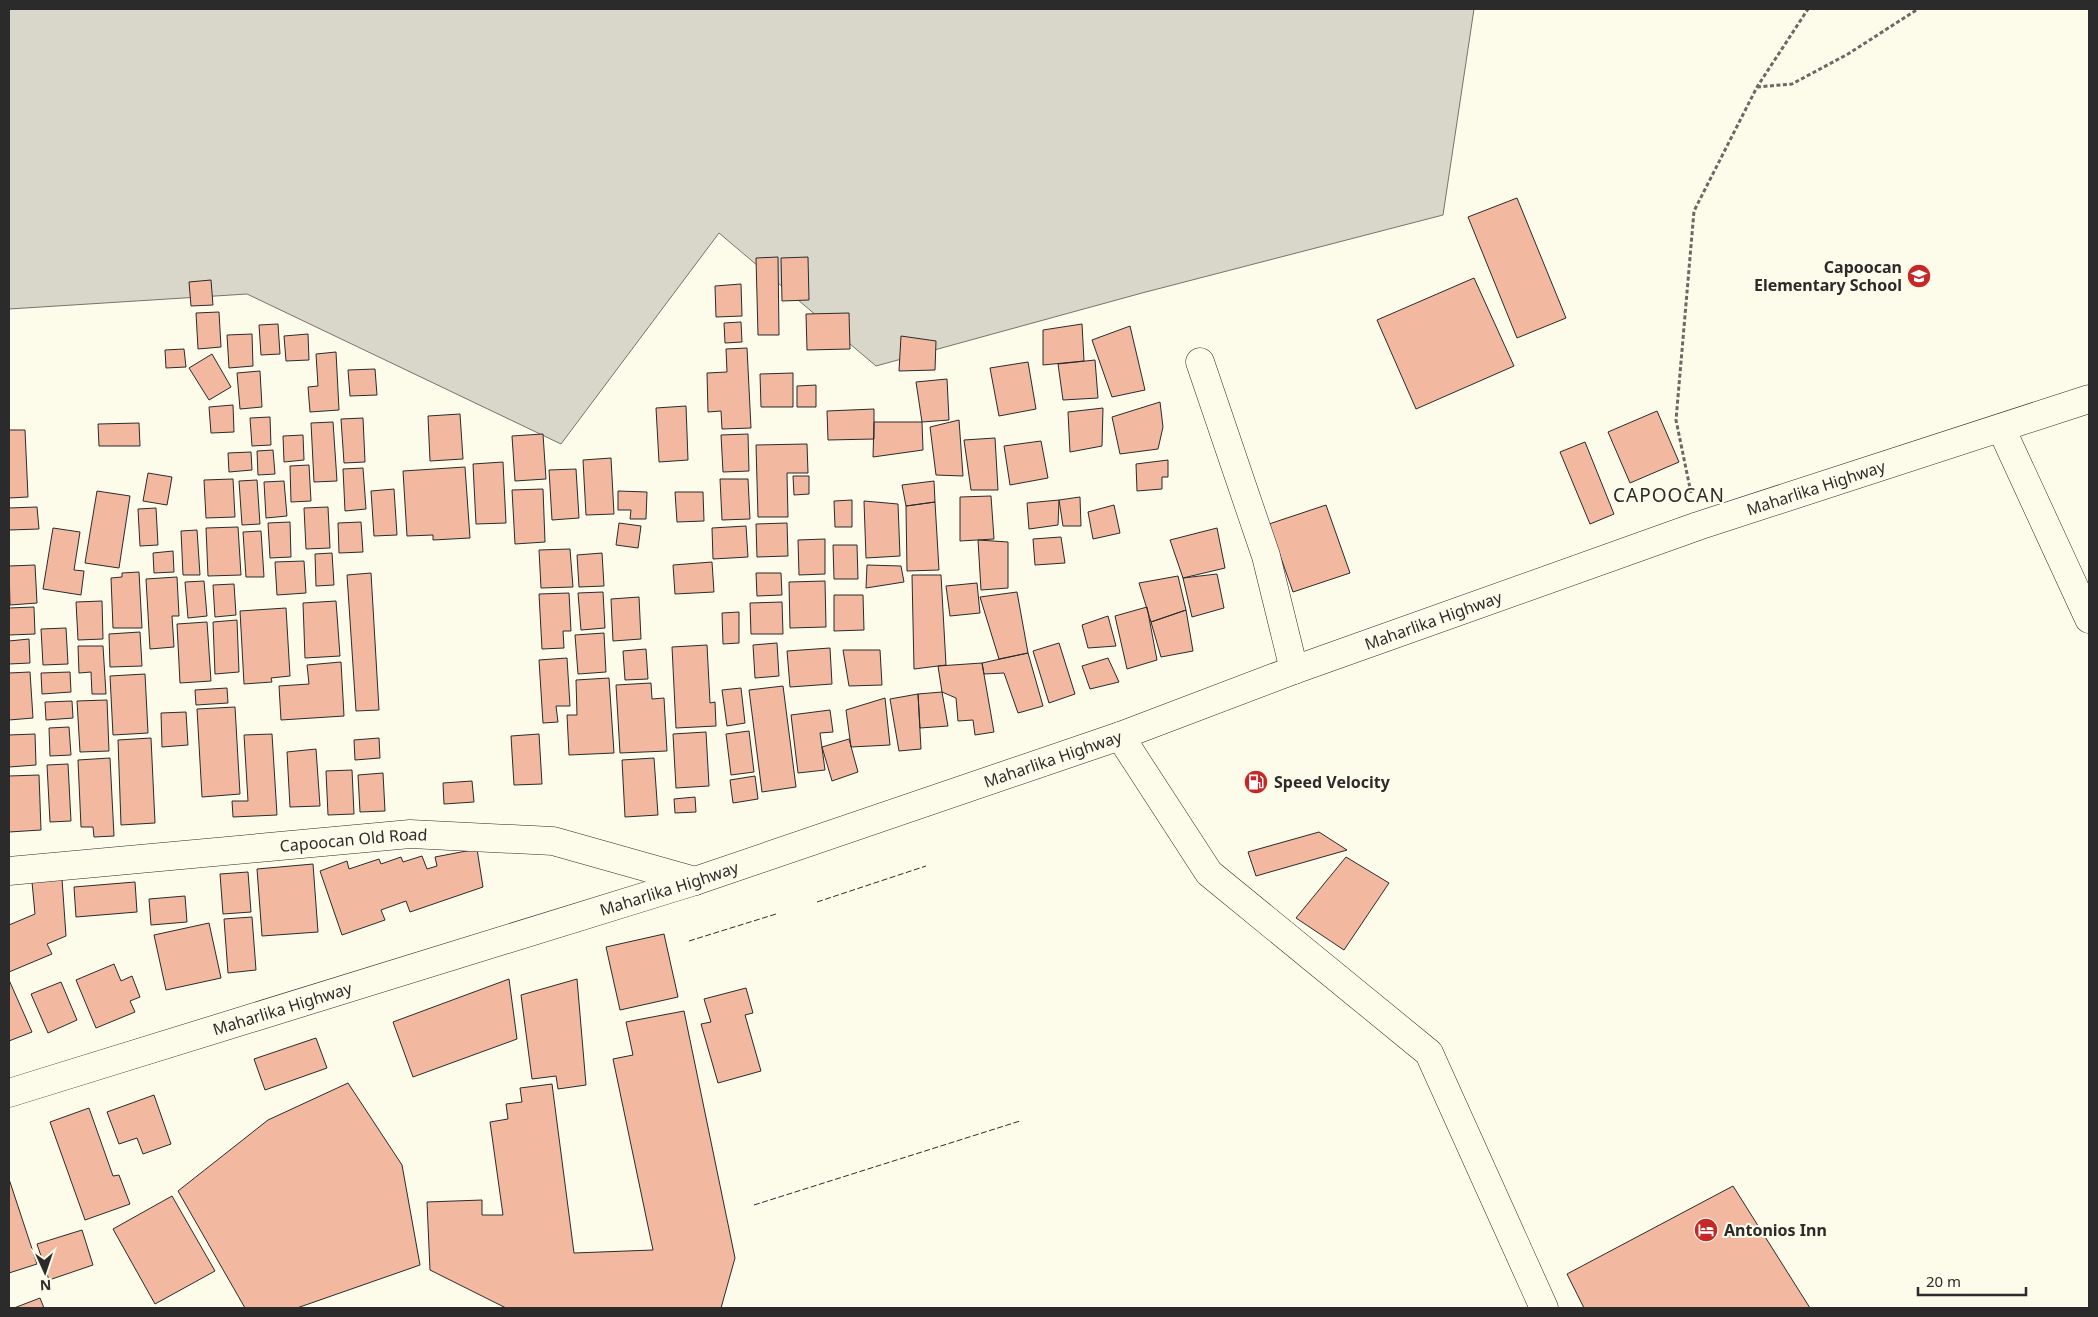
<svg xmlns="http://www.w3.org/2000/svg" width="2098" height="1317" font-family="'Noto Sans',sans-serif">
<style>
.water{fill:#d8d7c9;stroke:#74746e}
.building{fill:#f2b8a0;stroke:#2b2b2b}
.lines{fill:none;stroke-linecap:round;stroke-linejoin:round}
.minor-casing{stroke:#2b2b2b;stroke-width:29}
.tertiary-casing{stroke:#2b2b2b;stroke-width:29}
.secondary-casing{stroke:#2b2b2b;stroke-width:29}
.path{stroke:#6a6964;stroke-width:3;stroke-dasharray:4 2.5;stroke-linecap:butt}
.minor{stroke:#fdfbea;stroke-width:28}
.tertiary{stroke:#fdfbea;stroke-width:28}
.secondary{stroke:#fdfbea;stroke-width:28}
.fence{stroke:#2b2b2b;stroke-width:1;stroke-dasharray:6 2.5;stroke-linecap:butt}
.labels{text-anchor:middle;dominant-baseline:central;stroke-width:4;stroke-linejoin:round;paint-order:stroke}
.poi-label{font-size:16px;font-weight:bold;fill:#2b2b2b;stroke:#fdfbea;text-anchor:start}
.street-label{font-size:16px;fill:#2b2b2b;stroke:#fdfbea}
.quarter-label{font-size:19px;letter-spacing:1px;fill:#2b2b2b;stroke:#fdfbea}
</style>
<rect width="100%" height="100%" fill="#fdfbea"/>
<path class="water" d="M9,9H1474L1443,215L1142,293L876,366L719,233L561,444L247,294L9,309Z"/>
<path class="building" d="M1517,198L1566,318L1517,338L1468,217Z
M778,257L779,335H758L756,258Z
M808,257L809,300L782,301L781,258Z
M1474,278L1514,366L1416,409L1377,320Z
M211,280L213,305L191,306L189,282Z
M741,284L742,316L716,317L715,286Z
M219,312L221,347L198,349L196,313Z
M849,313L850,349L807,350L806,314Z
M741,322L742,342L725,343L724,323Z
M278,324L280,354L261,355L259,325Z
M1082,324L1084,361L1043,365V330Z
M1130,326L1145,390L1112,397L1092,340Z
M252,334L253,366L229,368L227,335Z
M308,334L309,360L286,361L284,336Z
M901,336L936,341L935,370L899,371Z
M747,348L751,428L722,429L721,411L708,412L707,373L727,372L726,349Z
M184,349L186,367L166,368L165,350Z
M336,352L339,410L310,412L308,387L318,386L316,354Z
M212,354L231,387L209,400L189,368Z
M1095,360L1098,398L1063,400L1058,364Z
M1028,362L1036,409L999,416L990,368Z
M375,369L377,395L350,396L348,370Z
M260,371L262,407L240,409L237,373Z
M793,373V407H761L760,374Z
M947,379L949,420L922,422L916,382Z
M816,385V407H797V386Z
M1160,402L1163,427L1158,449L1120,454L1112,417Z
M233,405L234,432L211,433L209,407Z
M686,406L688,460L659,462L656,408Z
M1103,408L1102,446L1070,452L1068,412Z
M874,409V439L828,440L827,411Z
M1657,411L1679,462L1630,483L1608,432Z
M460,414L463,459L430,461L428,416Z
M270,417L271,445L252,446L250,418Z
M363,418L365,462L344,463L341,419Z
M959,420L963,476L936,475L930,427Z
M333,422L337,481L314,482L311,423Z
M874,422H922L923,450L873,457Z
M139,423L140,446H99L98,424Z
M9,430H25L28,497L9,498Z
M543,434L546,479L515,481L512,436Z
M748,434L749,471L723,472L721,435Z
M303,435L304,460L284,462L283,436Z
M995,438L998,490H971L964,440Z
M1041,441L1048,478L1010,485L1004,446Z
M1585,442L1614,514L1590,524L1560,452Z
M807,444L808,473H787L788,517H758L756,445Z
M273,450L275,474L258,475L257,451Z
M251,452L252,470L229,472L228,453Z
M611,458L614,514L586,515L583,460Z
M1168,460V477H1162V489L1137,491L1136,464Z
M503,462L506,523L476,524L473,464Z
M309,465L311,501L291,502L290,466Z
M465,467L470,538L433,540V535L407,536L403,471Z
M363,468L366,509L345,511L343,469Z
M576,469L579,518L552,520L549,470Z
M148,473L172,477L167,505L143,501Z
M793,476H809V494L794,495Z
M233,479L235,517L206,518L204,480Z
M720,479H748L750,519L722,520Z
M257,480L260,524L242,525L239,481Z
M284,481L287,516L266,518L264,482Z
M934,481L935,502L906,506L902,485Z
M394,489L397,535L374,536L371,491Z
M543,489L545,542L515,544L512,490Z
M97,491L130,496L119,568L85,563Z
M618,491L647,492L646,519H630L631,510H618Z
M675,492H703L704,521L677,522Z
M991,496L994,539L960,541V497Z
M1080,497L1081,526H1063L1059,500Z
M852,500V527H835L834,501Z
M1059,500L1058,525L1029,529L1027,503Z
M864,501L898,504L900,556L866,558Z
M935,502L939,570L907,571L906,506Z
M1114,505L1120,533L1093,539L1088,512Z
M1326,505L1350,573L1293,592L1269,524Z
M37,507L39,529L9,530V508Z
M328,507L330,548L306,549L304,508Z
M156,508L158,545L140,546L138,509Z
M290,522L291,557L270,558L268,523Z
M361,522L363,552L339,553L338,523Z
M619,523L641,526L638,548L616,545Z
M787,523L788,556L757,557L756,524Z
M746,526L748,557L713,559L712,528Z
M238,527L241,575L208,576L206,528Z
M53,528L80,532L74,570L84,571L81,595L43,589Z
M1217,528L1225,568L1183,578L1170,540Z
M197,530L200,575H183L181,531Z
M261,531L264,577H246L243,532Z
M1061,537L1065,563L1035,565L1033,539Z
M825,539V574L799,575L798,540Z
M978,540L1008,542V588L981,590Z
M833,545H857L858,579H834Z
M570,549L573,587L541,588L539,550Z
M173,551L174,572L154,573L153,553Z
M332,553L334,585L316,586L315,554Z
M602,553L604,586L579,587L577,555Z
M304,561L306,593L277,595L275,562Z
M712,562L714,592L675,594L673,565Z
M35,565L37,603L10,605L9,566Z
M867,565L901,566L904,582L866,588Z
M139,572L142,628H113L111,578L122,577V573Z
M371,573L379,710L356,711L347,575Z
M756,573H781L782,595L757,596Z
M1217,574L1224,608L1192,617L1183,578Z
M912,575H941L946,665L914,669Z
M1178,576L1186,610L1151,622L1139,583Z
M177,577L179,616H172L174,647L150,649L146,579Z
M204,581L207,616L188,618L185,582Z
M825,581L826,627L790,628L789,582Z
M977,583L980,613L950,616L946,586Z
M234,584L236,615L215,617L213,585Z
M603,592L605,628L581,630L578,593Z
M1017,592L1028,653L999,659L980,597Z
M569,593L571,631H563L564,648L542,649L539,594Z
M834,595H863L864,630L834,631Z
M639,597L641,639L613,641L611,599Z
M102,601L103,639L78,640L76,602Z
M336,601L340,656L305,658L303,603Z
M782,602L783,634H751L750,603Z
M34,607L35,634L9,635V608Z
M1147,607L1157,660L1127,669L1115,616Z
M286,608L290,676L271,678L272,682L244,684L240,611Z
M1186,610L1193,651L1161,657L1151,622Z
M739,612V643L723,644L722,613Z
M1108,616L1116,646L1088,648L1082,625Z
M237,620L239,672L215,674L213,622Z
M207,622L211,681L180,683L177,624Z
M66,628L68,664L43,665L41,629Z
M140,632L142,666L110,667L109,634Z
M604,633L606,672L578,674L575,635Z
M29,639L30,663L9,664V641Z
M777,643L779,676L755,678L753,645Z
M1059,643L1075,694L1049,703L1033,651Z
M707,645L710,703L715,702L716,726L676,728L672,647Z
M78,646H103L106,694H92L91,672L79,673Z
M830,648L832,684L790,687L787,651Z
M646,649L648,679L625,680L623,651Z
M843,650H880L882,685L849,686Z
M1028,653L1043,706L1018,713L1004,673L984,674L982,663Z
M567,658L570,706H556L558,722L543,723L539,660Z
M1108,658L1119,682L1090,689L1082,666Z
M341,662L344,716L281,720L279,686L309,684L307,665Z
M982,663L994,732L975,735L973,720L958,721L956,698L942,692L938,666Z
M30,672L33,718L9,720V673Z
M70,672L71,692L42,694L41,673Z
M145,674L148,733L113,735L110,676Z
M609,678L614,753L569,755L567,715H577L576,680Z
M651,683L652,699L664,698L667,751L620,753L616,685Z
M783,686L796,787L762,792L749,690Z
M227,688L228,703L196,705L195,690Z
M741,688L745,723L727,726L722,690Z
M942,692L948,726L920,728L918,694Z
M918,694L921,749L899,751L890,699Z
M885,698L890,745L851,747L846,710Z
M107,700L109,751L80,752L77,701Z
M72,701L73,718L46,720L45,702Z
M235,707L240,794L202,797L197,709Z
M830,710L833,732L820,733L825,770L798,773L791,715Z
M186,712L188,745L162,747L161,713Z
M69,727L71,755L50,756L49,728Z
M749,731L754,772L731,775L726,734Z
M706,732L709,786L676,788L673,734Z
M35,734L36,765L9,767V735Z
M272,734L277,815L233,817L232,801H248L244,735Z
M539,734L542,784L514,785L511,736Z
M151,738L155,823L121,825L118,740Z
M379,738L380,758L355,760L354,740Z
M849,739L858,772L832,781L822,747Z
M316,749L320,806L290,807L287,752Z
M110,758L114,836L94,837L93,827H81L78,760Z
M654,758L658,815L625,817L622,760Z
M68,764L71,821L50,822L47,765Z
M352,770L354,814L328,815L326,771Z
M383,773L385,811L360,812L358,775Z
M39,775L41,830L9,832V776Z
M755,776L758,799L733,803L730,780Z
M472,781L474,802L444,804L443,783Z
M695,797L696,812L675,813L674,799Z
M1319,832L1347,850L1256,876L1248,852Z
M477,849L483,887L410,912L406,901L381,910L385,920L342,935L320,871L347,861L349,869L379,859L381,864L401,857L403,862L422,856L427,869L437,866L435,857Z
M1346,857L1389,883L1344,950L1296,918Z
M313,864L318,932L262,936L257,869Z
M248,872L251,912L223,914L220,874Z
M62,879L66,936L47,944L52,954L9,972V925L35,914L32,882Z
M135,882L137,912L76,917L74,887Z
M185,896L187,922L151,925L149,899Z
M252,917L256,970L228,973L224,919Z
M209,923L221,978L166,990L154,935Z
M664,934L678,997L620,1010L606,947Z
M114,964L121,981L132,976L140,997L130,1001L135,1012L96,1028L76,980Z
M509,979L517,1039L413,1077L393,1022Z
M577,979L586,1085L558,1089L556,1076L532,1079L521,995Z
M9,980L32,1032L9,1041Z
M61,982L77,1020L48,1033L31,994Z
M746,988L753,1013L745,1015L761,1071L718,1083L701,1024L711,1022L704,999Z
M684,1011L735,1258L721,1308H506L430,1270L427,1202L482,1200V1215H503L490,1122L508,1119L506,1104L522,1102L520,1088L552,1084L574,1253L653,1250L613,1059L633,1055L626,1022Z
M316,1038L327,1068L265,1090L254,1059Z
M348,1083L402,1165L420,1265L297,1308H245L178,1191L268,1120Z
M154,1095L171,1144L143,1154L137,1138L119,1144L107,1112Z
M89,1108L113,1176L119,1175L130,1204L85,1220L50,1122Z
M9,1179L37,1264L9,1273Z
M1733,1186L1810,1308H1584L1567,1274Z
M172,1196L215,1271L155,1304L113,1229Z
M82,1230L93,1265L49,1280L37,1244Z
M40,1298L44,1308H14Z"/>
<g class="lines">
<g class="minor-casing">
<path id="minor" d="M1200,362L1266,556L1294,670
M2001,428L2089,619
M1120,736L1209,873L1429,1053L1544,1308"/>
</g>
<g class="tertiary-casing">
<g id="tertiary">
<path id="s1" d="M9,871L410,834L553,841L695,881"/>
</g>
</g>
<g class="secondary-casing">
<g id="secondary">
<path id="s2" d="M9,1093L695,881L1120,736L1294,670L1698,526L2089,399"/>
</g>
</g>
<path class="path" d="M1757,87L1792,84L1848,54L1918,9
M1691,493L1676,420L1694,211L1757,87L1808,9"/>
<use href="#minor" class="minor"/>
<use href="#tertiary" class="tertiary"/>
<use href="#secondary" class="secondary"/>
<path class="fence" d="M817,902L926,866
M689,941L776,914
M754,1205L1020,1121"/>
</g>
<defs>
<g id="school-disc" transform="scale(1.25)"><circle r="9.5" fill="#c62828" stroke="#fdfbea"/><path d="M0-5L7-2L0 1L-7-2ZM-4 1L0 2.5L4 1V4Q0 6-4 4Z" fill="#fff"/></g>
<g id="fuel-disc" transform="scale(1.25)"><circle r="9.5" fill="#c62828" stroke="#fdfbea"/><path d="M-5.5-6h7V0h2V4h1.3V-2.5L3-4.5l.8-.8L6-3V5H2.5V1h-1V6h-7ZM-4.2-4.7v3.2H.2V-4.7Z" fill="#fff"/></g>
<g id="hotel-disc" transform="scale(1.25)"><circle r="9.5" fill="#c62828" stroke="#fdfbea"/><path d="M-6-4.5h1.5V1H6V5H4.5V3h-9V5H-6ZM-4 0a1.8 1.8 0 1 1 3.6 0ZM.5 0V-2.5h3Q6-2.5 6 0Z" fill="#fff"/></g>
</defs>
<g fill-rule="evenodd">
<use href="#school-disc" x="1919" y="276"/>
<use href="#fuel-disc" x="1256" y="782"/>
<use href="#hotel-disc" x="1706" y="1230"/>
</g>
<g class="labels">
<g class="poi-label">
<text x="1902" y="267" text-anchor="end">Capoocan<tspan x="1902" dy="18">Elementary School</tspan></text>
<text x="1274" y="782">Speed Velocity</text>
<text x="1724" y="1230">Antonios Inn</text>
</g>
<g class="street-label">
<text stroke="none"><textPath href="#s2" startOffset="1906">Maharlika Highway</textPath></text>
<text stroke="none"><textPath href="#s2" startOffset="1501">Maharlika Highway</textPath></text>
<text stroke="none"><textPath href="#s2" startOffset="1096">Maharlika Highway</textPath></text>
<text stroke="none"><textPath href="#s1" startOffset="346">Capoocan Old Road</textPath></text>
<text stroke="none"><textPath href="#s2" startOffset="691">Maharlika Highway</textPath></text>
<text stroke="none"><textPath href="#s2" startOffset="286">Maharlika Highway</textPath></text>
</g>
<g class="quarter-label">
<text x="1669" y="495">CAPOOCAN</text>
</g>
</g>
<rect width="2098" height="1317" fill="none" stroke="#2b2b2b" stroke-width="20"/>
<g transform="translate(45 1272) rotate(177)" stroke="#fdfbea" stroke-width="4" paint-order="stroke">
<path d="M0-4L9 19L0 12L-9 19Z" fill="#2b2b2b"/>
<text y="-8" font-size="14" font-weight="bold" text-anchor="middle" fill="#2b2b2b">N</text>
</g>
<path d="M1918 1287v8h108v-8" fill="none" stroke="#2b2b2b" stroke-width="2.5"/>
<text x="1926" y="1287" font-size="15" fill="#2b2b2b" stroke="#fdfbea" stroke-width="4" paint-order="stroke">20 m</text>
</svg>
